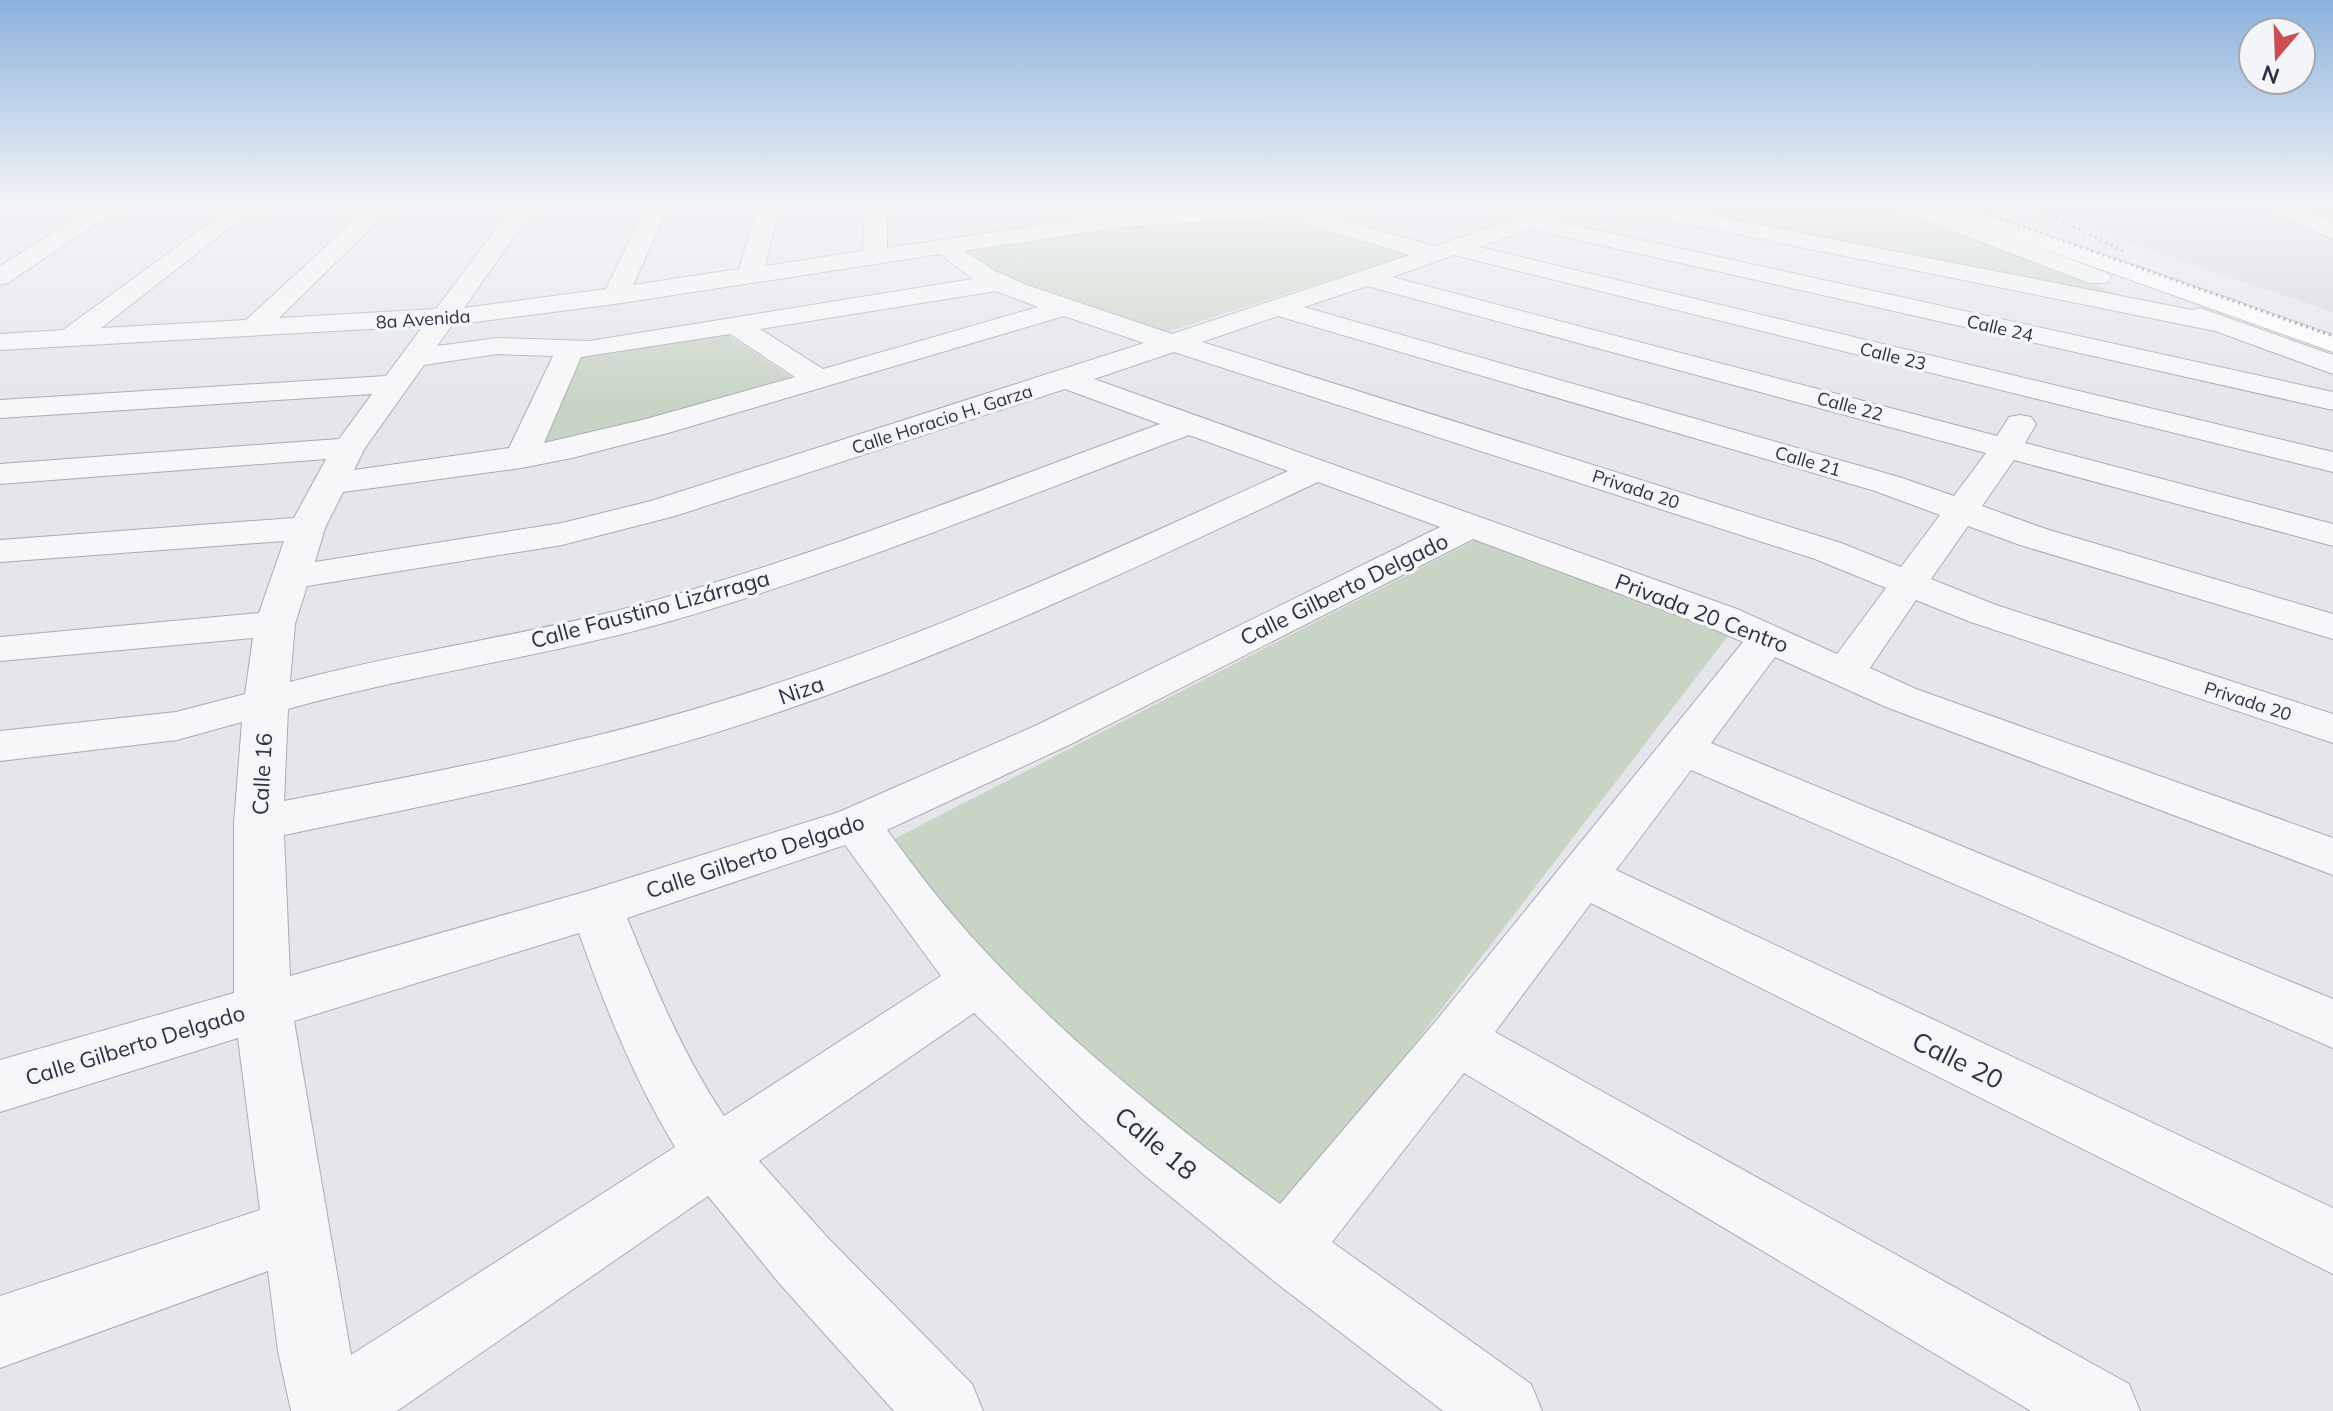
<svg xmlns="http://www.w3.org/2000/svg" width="2333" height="1411" font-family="Mulish,sans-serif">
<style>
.built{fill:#d2d5dd}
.green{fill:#c8d5c5}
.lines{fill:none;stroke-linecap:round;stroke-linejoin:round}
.minor-casing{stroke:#a9acb5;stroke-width:2}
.major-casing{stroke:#a3a9b7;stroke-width:2}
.minor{fill:#f7f7f9;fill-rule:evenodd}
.major{fill:#fff;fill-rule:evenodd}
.rail{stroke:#7d8494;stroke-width:3;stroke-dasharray:2 4;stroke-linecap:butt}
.labels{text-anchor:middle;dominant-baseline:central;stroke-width:7;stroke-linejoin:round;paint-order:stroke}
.far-street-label{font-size:18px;fill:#2c3243;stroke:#f4f5f8}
.street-label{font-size:22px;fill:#2c3243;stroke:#f4f5f8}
.near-street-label{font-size:26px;fill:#2c3243;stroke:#f4f5f8}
</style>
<rect width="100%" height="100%" fill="#e4e6eb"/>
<path class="built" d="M2030,205H2333V312L2093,230Z"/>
<path class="green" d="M1641,205H1886L2133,300Z
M1267,215L1407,255L1164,333L1004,278L965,250L1096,229Z
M723,332L795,379L540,448L579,357Z
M1479,538L1731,632L1281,1218L995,974L892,840Z"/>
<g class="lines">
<g class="minor-casing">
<path id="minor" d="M98,205H124L9,282L0,285V266Z
M234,205H259L101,328L246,320L371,205H394L279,318L436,309L514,205H536L464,308L606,289L647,205H669L633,285L739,269L758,205H780L765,266L863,251L865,205H887V248L1123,213L1265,205H1378L1375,210L1322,214L1434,246L1560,205H1591L1588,210L1555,221L2333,392V410L1530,229L1479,247L2333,452V472L1454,255L1392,277L1997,436L2009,417L2020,415L2031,417L2036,424L2025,443L2333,524V546L2014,460L1982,506L2046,529L2333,614V639L2020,545L1968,526L1931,579L1996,605L2333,714V743L1968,621L1916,600L1870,668L1916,689L2333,838V875L1886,707L1775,657L1711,743L2333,999V1048L1691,770L1616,870L2333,1208V1274L1591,903L1495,1032L2129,1384L2140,1411H2031L1464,1073L1332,1242L1531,1384L1542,1411H1443L1275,1282L1143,1174L1080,1117L974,1013L759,1161L827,1237L972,1384L983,1411H894L779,1283L708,1196L397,1411H291L278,1351L268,1271L0,1368V1296L260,1210L238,1038L0,1112V1060L234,993V823L242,722L177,740L0,761V731L176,712L245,694L253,638L0,661V637L259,613L284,541L0,562V540L294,518L326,459L0,484V464L339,439L372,394L0,418V400L386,376L423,326L0,350V334L63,330ZM1305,215L1303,219L1306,224L1410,255L1172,334L1027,285L995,271L964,251L1123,227ZM940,254L973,279L589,341L497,338L437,346L452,325L615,304ZM1367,286L1986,453L1954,496L1899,477L1304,307ZM996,291L1038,307L823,369L760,329ZM1064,316L1144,343L651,501L562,523L315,562L325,528L343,492L521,468L572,458L668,433ZM1278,316L1875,491L1940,515L1901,567L1841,543L1202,342ZM730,334L795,377L646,419L544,443L581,357ZM1174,352L1815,559L1886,588L1837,654L1737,609L1094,379ZM497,354L553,356L509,448L354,470L365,448L424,365ZM1065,389L1160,424C987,487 816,556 639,605C524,636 405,651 290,682L295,624L307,586L562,545L675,516ZM1189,435L1288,471C1101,556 912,644 715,703C574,746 429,773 284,801L288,709C414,674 545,657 671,621C847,570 1018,499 1189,435ZM1318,482L1440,527L1037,725L839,812L591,890L290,976L284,835C440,803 597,772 749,722C945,658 1132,570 1318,482ZM1473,539L1709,627L1743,642L1435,1022L1280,1204C1176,1127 1071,1045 983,949C948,912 917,871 887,830L1069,745ZM845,845L941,976L724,1116C682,1053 655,987 627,918ZM579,933C605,1007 634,1079 675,1147L351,1355L294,1021Z
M1617,205H1659L2192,310L2200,308L2333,355V374L2215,331L1628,212Z
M1895,205H1925L2107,273L2111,278L2107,283H2089L1898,210Z
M2264,205H2292L2333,223V239L2267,210Z"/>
</g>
<g class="major-casing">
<path id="major" d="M1931,205H1962L2333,335V352L1934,210Z"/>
</g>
<use href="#minor" class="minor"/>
<use href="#major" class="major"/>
<path class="rail" d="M1961,205L2333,336
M2030,205L2123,251"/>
</g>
<linearGradient id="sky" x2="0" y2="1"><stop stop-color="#8bb2dc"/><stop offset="0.51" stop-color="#f3f4f6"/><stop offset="1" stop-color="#f3f4f6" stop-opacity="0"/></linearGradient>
<rect width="2333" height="402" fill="url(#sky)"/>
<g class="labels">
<g class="far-street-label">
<text transform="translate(423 319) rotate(-4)">8a Avenida</text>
<text transform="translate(2000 328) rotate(13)">Calle 24</text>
<text transform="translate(1893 356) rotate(14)">Calle 23</text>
<text transform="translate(1850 406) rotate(15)">Calle 22</text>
<text transform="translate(942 419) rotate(-18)">Calle Horacio H. Garza</text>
<text transform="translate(1808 461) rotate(16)">Calle 21</text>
<text transform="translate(1636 489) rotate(18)">Privada 20</text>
<text transform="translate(2248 701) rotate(18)">Privada 20</text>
</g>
<g class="street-label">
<text transform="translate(1344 589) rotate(-26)">Calle Gilberto Delgado</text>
<text transform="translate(650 609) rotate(-15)">Calle Faustino Lizárraga</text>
<text transform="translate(1702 613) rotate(21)">Privada 20 Centro</text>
<text transform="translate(801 690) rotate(-19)">Niza</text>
<text transform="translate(262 774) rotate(-87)">Calle 16</text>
<text transform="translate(755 856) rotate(-18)">Calle Gilberto Delgado</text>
<text transform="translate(135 1045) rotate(-17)">Calle Gilberto Delgado</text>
</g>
<g class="near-street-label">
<text transform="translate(1958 1060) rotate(26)">Calle 20</text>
<text transform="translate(1156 1143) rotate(40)">Calle 18</text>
</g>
</g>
<g transform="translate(2277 56) rotate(199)"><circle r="38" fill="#f4f5f8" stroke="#a4a7b0" stroke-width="2"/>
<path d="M0-6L14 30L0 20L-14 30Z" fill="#cb4e55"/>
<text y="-12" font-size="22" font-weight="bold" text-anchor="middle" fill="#2c3243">N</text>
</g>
</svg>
